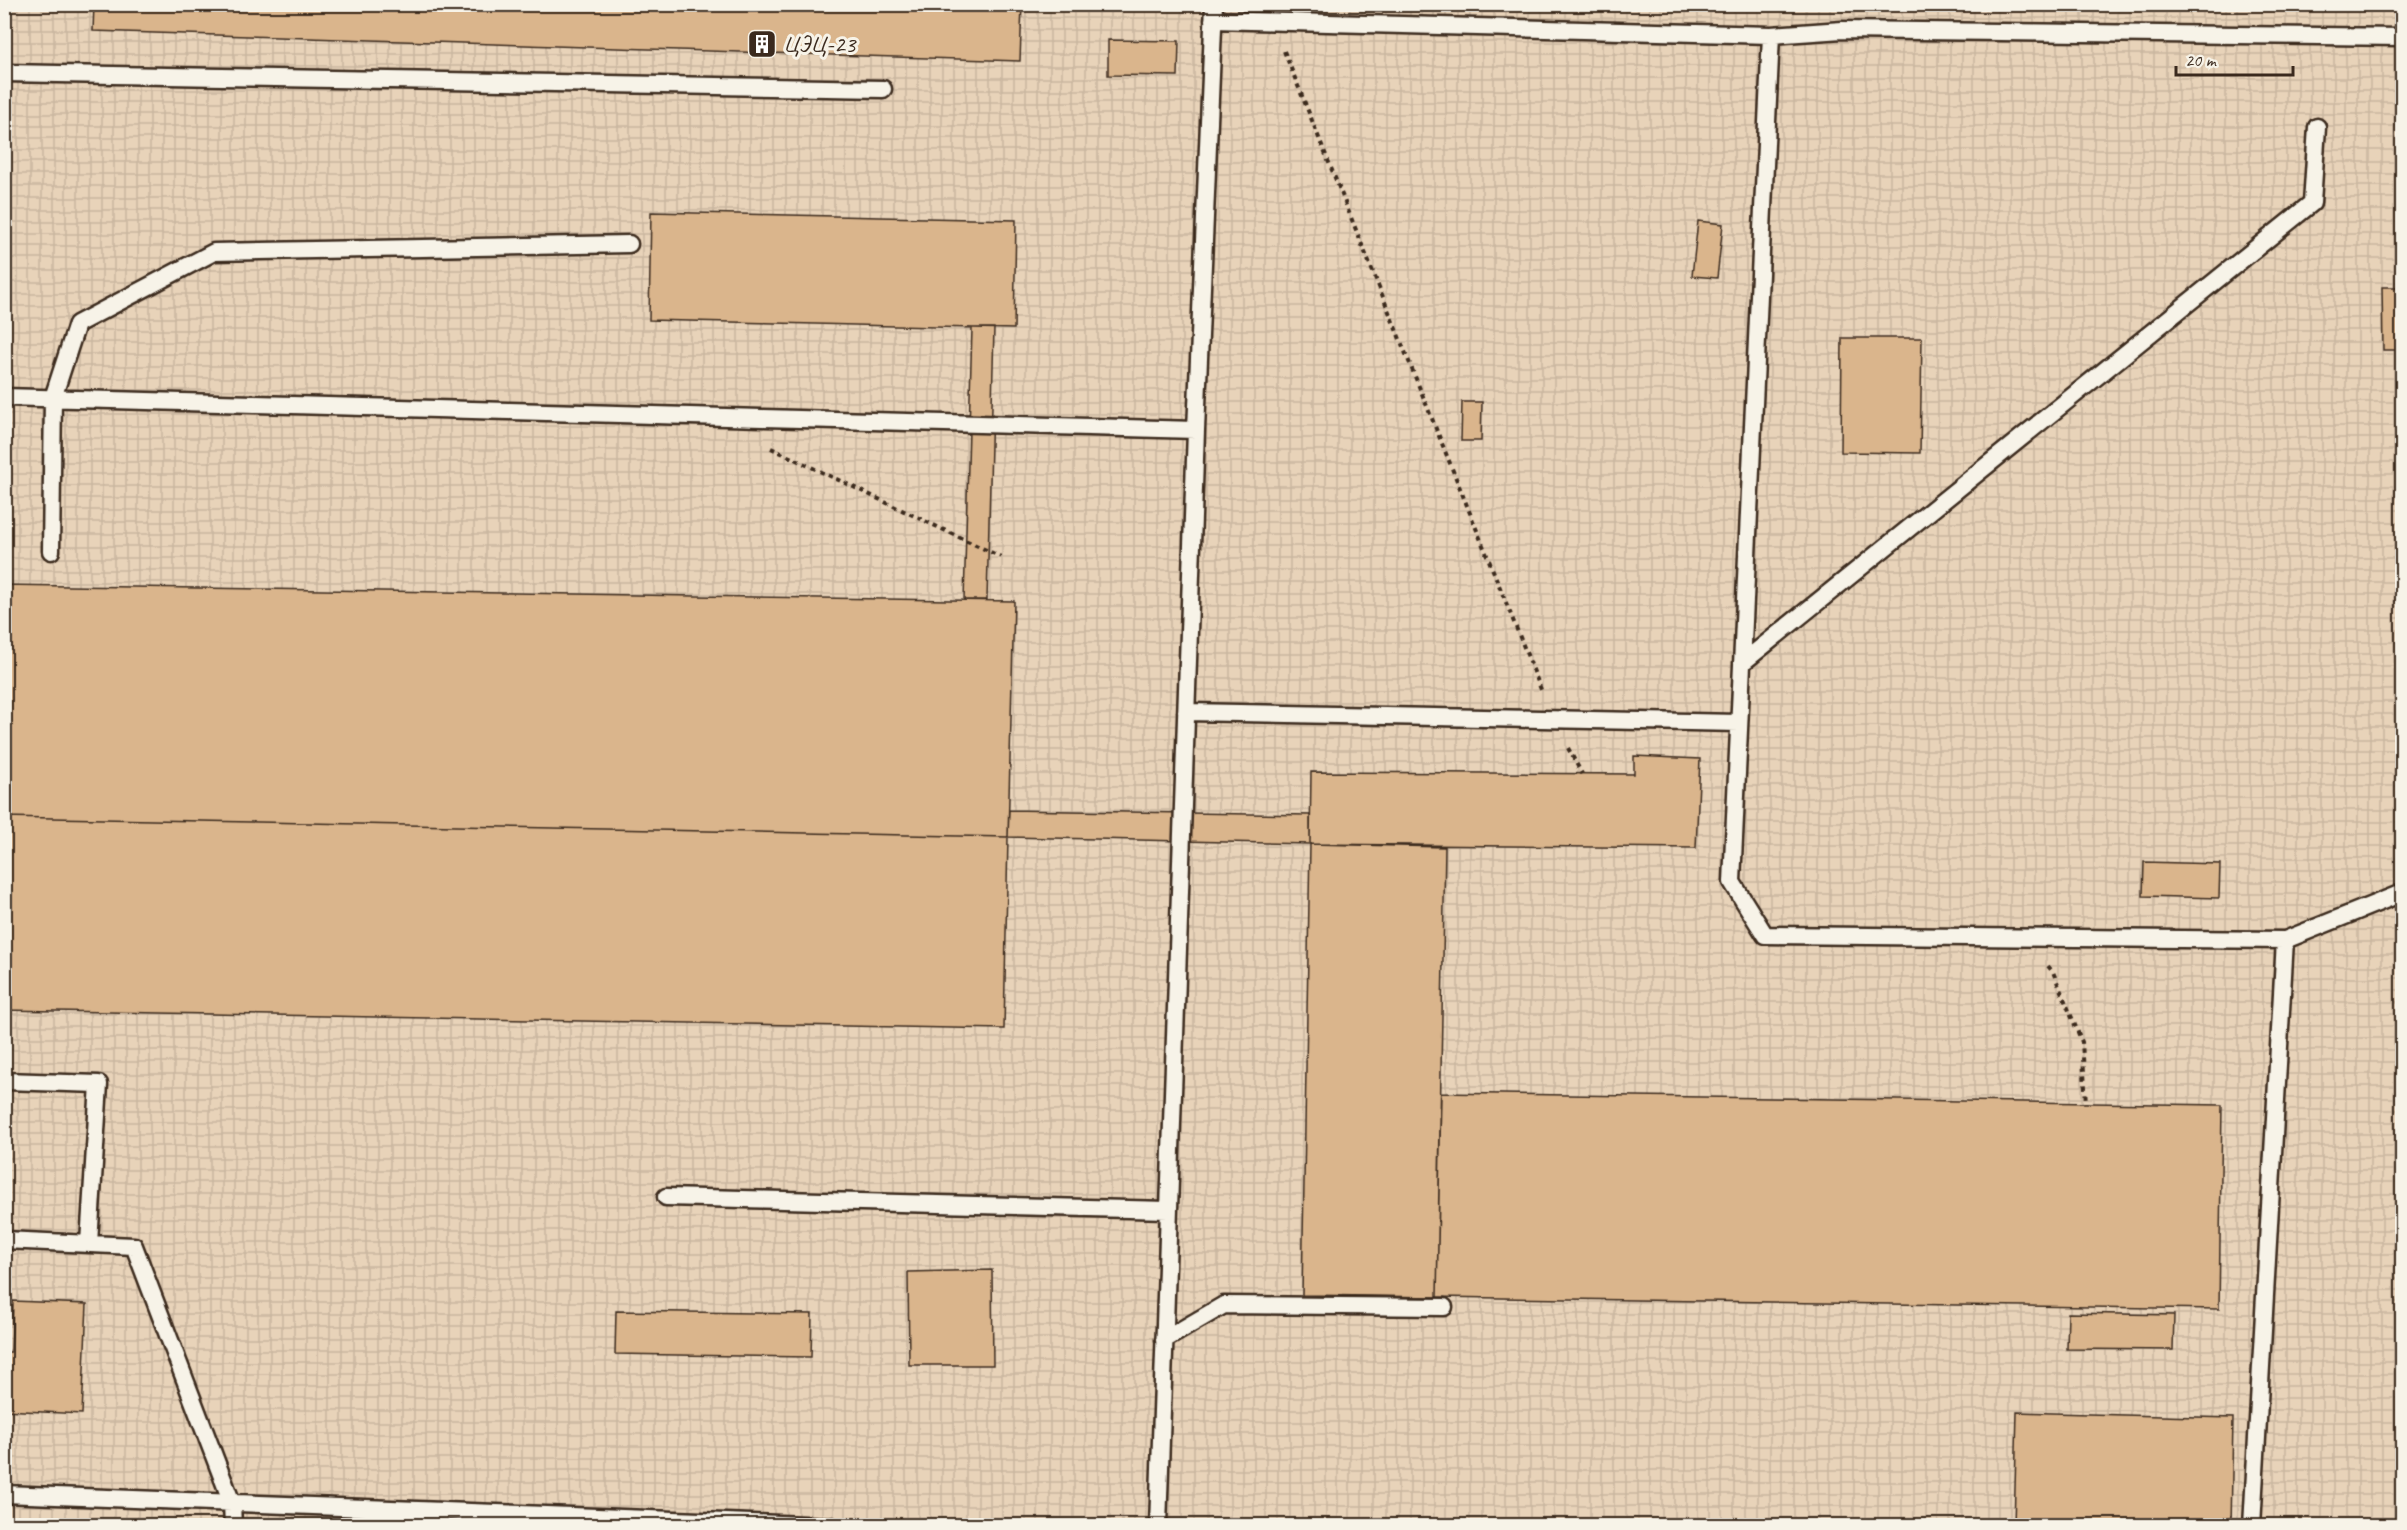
<svg xmlns="http://www.w3.org/2000/svg" width="2407" height="1530" font-family="Caveat,sans-serif">
<style>
.industrial{fill:url(#industrial-grid)}
.building{fill:#dab58c;stroke:#3b2a1e;stroke-width:1.5}
.lines{fill:none;stroke-linecap:round;stroke-linejoin:round}
.service-casing{stroke:#3b2a1e;stroke-width:21}
.path{stroke:#3b2a1e;stroke-width:4;stroke-dasharray:4.5 4.5;stroke-linecap:butt}
.service{stroke:#f7f3e8;stroke-width:16}
.labels{text-anchor:middle;dominant-baseline:central;stroke-width:6;stroke-linejoin:round;paint-order:stroke}
.poi-label{font-size:24px;fill:#3b2a1e;stroke:#f7f3e8;text-anchor:start}
</style>
<defs>
<pattern id="industrial-grid" width="8" height="8" patternUnits="userSpaceOnUse" patternTransform="scale(1.5)"><rect width="8" height="8" fill="#e8d3b9"/><path d="M0 4h8M4 0v8" fill="none" stroke="#c8b59f"/></pattern>
</defs>
<rect width="100%" height="100%" fill="#eee0cc"/>
<filter id="ink" filterUnits="userSpaceOnUse"><feTurbulence type="fractalNoise" baseFrequency=".0167" numOctaves="2"/><feDisplacementMap in="SourceGraphic" scale="12" xChannelSelector="R" yChannelSelector="G"/><feConvolveMatrix kernelMatrix="1 2 1 2 8 2 1 2 1" color-interpolation-filters="sRGB"/></filter>
<g filter="url(#ink)">
<path class="industrial" d="M5,5H2402V1525H5Z"/>
<path class="building" d="M94,4H1022L1020,61L93,31Z
M1108,40L1179,41L1178,76L1108,75Z
M651,212L1016,220L1014,329L649,320Z
M1698,221L1723,224L1717,278L1692,276Z
M2382,287H2402V350H2383Z
M972,328H994L987,600H964Z
M1842,338H1922L1920,453L1841,452Z
M1462,402H1482L1481,441H1461Z
M4,585L1014,601L1008,837L4,817Z
M1634,756L1700,759L1696,848L1310,844L1311,772L1634,774Z
M1009,810L1310,815V844L1008,837Z
M4,817L1008,837L1004,1029L4,1010Z
M1310,844L1445,847L1437,1297L1302,1295Z
M2144,862L2220,864L2219,898L2143,896Z
M1441,1093L2222,1105L2219,1309L1437,1297Z
M992,1270L993,1365H909L908,1272Z
M13,1301L87,1304L82,1414L4,1410V1352H11Z
M616,1311L812,1314L811,1357L615,1354Z
M2068,1313L2174,1315L2173,1350L2067,1349Z
M2017,1412L2233,1418L2231,1526H2014Z"/>
<g class="lines">
<g class="service-casing">
<path id="service" d="M1213,20L1771,35L1842,30L2402,37
M1771,35L1732,882L1765,935L2285,940L2252,1526
M4,73L883,89
M4,397L1196,430
M51,551L53,398L77,324L214,252L629,244
M1742,663L2312,203L2317,127
M1186,712L1739,723
M2285,940L2402,893
M4,1081L99,1084L89,1243
M666,1197L1168,1210
M4,1240L134,1246L232,1503L233,1526
M1164,1340L1224,1305L1444,1307
M4,1494L831,1526
M1158,1526L1196,430L1214,4"/>
</g>
<path class="path" d="M1284,51L1542,692
M771,448L1001,557
M1568,748L1582,774
M2048,966L2053,972L2082,1042L2086,1103"/>
<use href="#service" class="service"/>
</g>
</g>
<defs>
<g id="building-square" transform="scale(1.5)"><rect x="-9" y="-9" width="18" height="18" rx="4" fill="#3b2a1e" stroke="#f7f3e8"/><path d="M-4-6H4V6H1V3H-1V6H-4ZM-2.5-4.3h1.7v1.8h-1.7ZM.8-4.3h1.7v1.8H.8ZM-2.5-1h1.7V.8h-1.7ZM.8-1h1.7V.8H.8Z" fill="#fff"/></g>
</defs>
<g fill-rule="evenodd">
<use href="#building-square" x="762" y="44"/>
</g>
<g class="labels">
<g class="poi-label">
<text x="783" y="44">ЦЭЦ-23</text>
</g>
</g>
<rect width="2407" height="1530" fill="none" stroke="#f7f3e8" stroke-width="24"/>
<rect x="12" y="12" width="2383" height="1506" fill="none" stroke="#3b2a1e" stroke-width="2" filter="url(#ink)"/>
<path d="M2176 66v9h117v-9" fill="none" stroke="#3b2a1e" stroke-width="3"/>
<text x="2185" y="66" font-size="18" fill="#3b2a1e" stroke="#f7f3e8" stroke-width="4.5" paint-order="stroke">20 m</text>
</svg>
